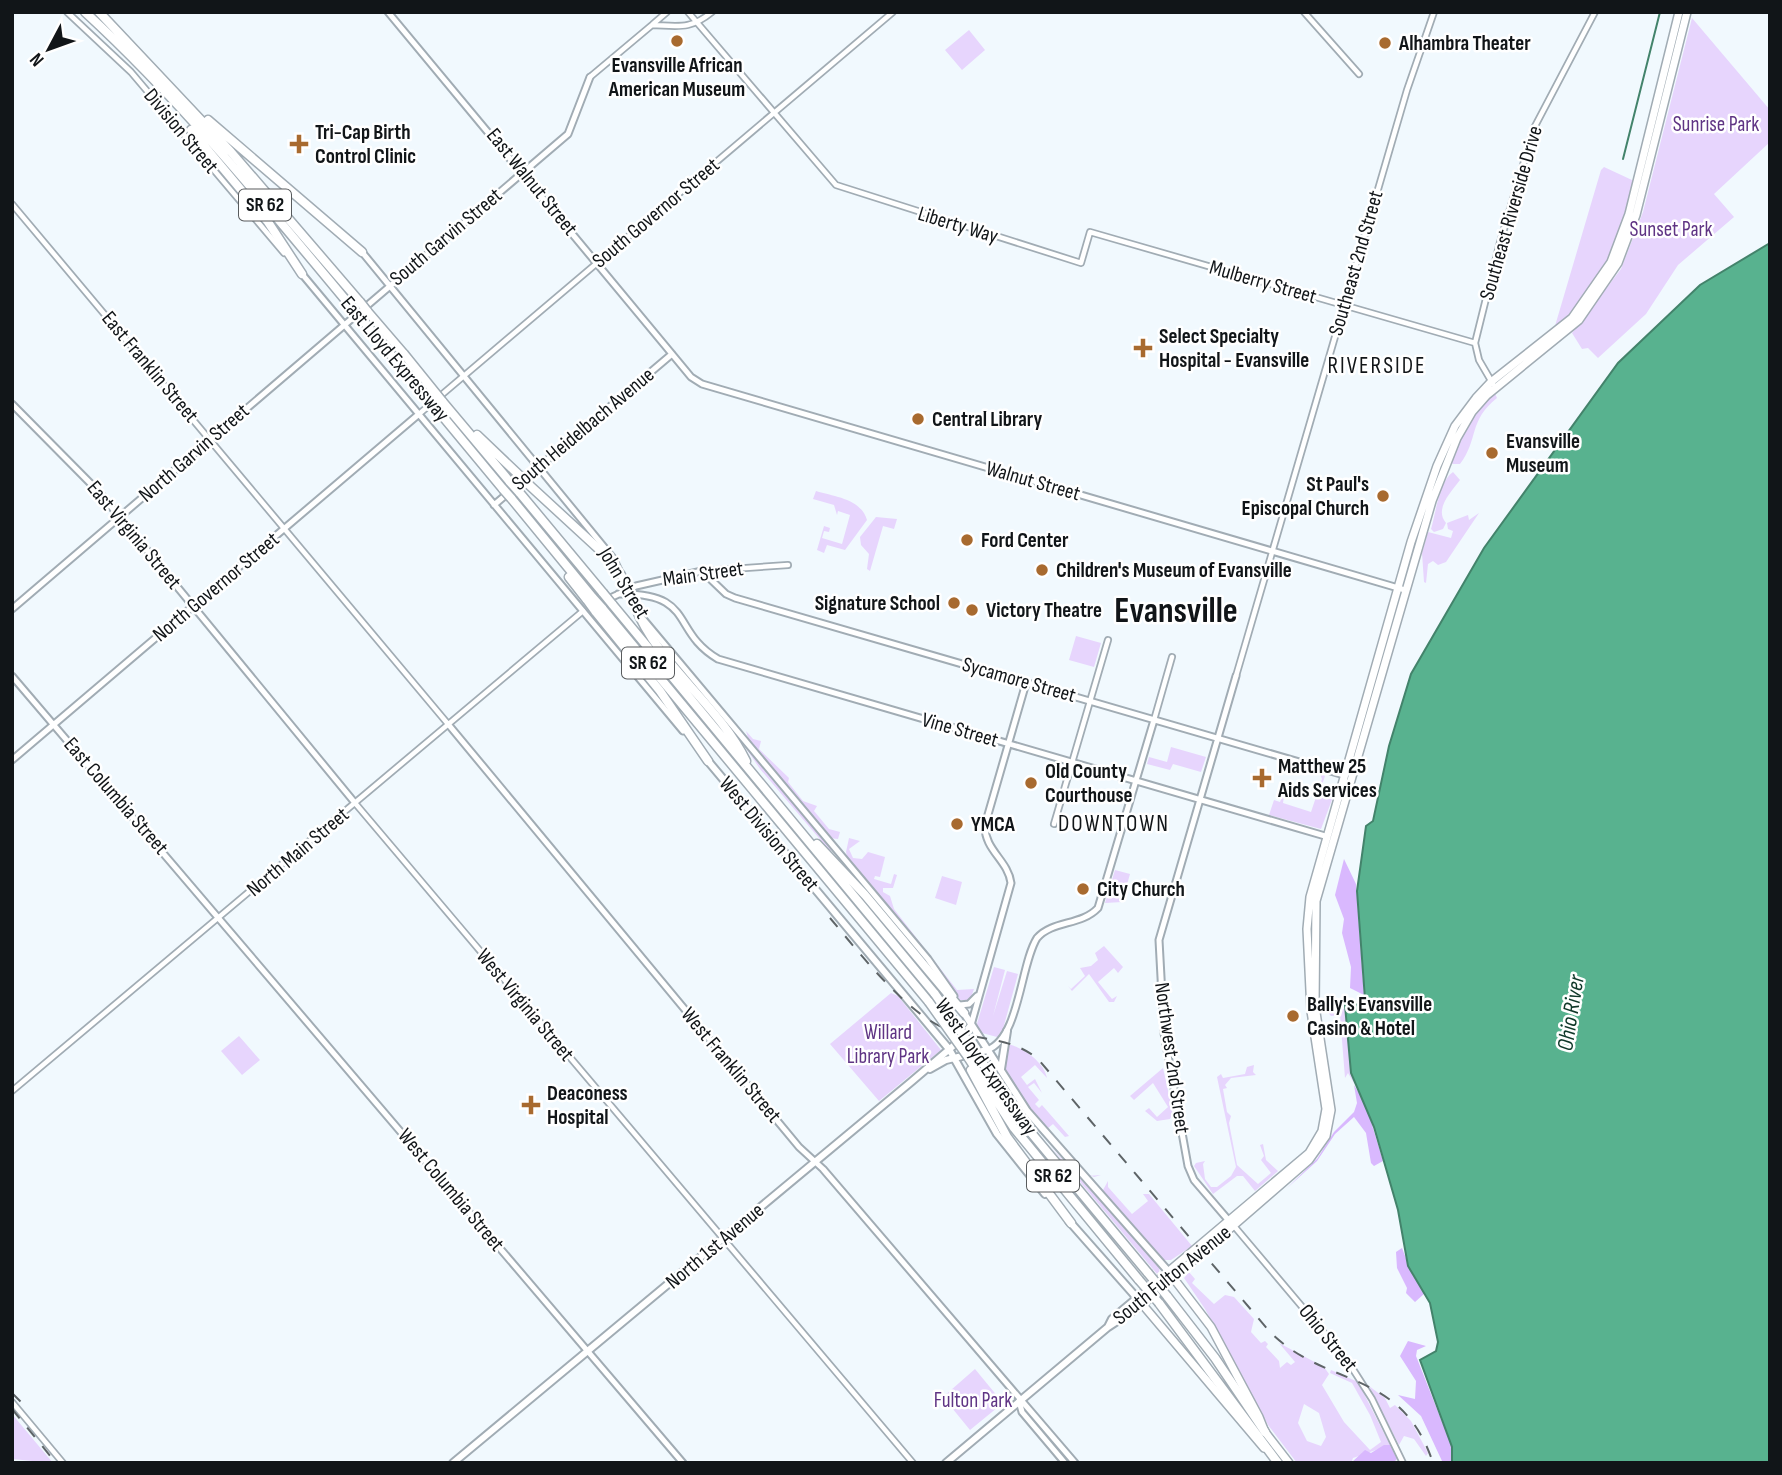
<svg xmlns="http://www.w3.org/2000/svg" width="1782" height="1475" font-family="'Sofia Sans Condensed',sans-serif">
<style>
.green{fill:#e7d5fd;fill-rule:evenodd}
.forest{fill:#d9b8fe}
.water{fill:#58b28f;stroke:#43836b;stroke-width:2}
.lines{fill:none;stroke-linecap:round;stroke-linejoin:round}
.stream{stroke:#43836b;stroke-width:2}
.tertiary-casing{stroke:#a1acb4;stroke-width:8}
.secondary-casing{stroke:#a1acb4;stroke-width:9}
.primary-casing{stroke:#a1acb4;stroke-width:10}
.trunk-casing{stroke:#a1acb4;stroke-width:10}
.motorway-casing{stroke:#a1acb4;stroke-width:11}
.tertiary{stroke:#fff;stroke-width:4.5}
.secondary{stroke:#fff;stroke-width:5}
.primary{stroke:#fff;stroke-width:6}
.trunk{stroke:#fff;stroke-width:7}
.motorway{stroke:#fff;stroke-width:8}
.rail{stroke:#5e6467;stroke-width:2;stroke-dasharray:12 12;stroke-linecap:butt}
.motorway-bridge-casing{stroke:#a1acb4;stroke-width:11;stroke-linecap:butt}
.motorway-bridge{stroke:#fff;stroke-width:8}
.poi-dot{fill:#a86a2f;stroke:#fff;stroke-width:2.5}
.labels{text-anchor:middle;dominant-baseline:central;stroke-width:5;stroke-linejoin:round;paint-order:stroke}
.shield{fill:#fff;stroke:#585b5d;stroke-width:2}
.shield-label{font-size:19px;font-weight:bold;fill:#111518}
.poi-label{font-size:21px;font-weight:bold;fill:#111518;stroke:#fff;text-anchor:start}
.park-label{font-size:21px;fill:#5f3484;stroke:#fff}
.street-label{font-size:21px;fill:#111518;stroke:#fff}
.neighbourhood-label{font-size:23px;letter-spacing:2px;fill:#111518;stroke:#fff}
.water-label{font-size:23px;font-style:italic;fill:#0f3829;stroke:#fff}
.town-label{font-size:35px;font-weight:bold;fill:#111518;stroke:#fff}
</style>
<rect width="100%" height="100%" fill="#f1f9fe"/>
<path class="green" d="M1692,18L1770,110V142L1714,194L1734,217L1678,265L1646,314L1598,358L1588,348L1582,349L1572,333L1621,269L1643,212Z
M969,30L985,50L962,70L945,50Z
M1604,167L1632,180L1633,189C1617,246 1601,284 1558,327L1555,326L1601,170Z
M1494,391L1497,398C1468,421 1479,439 1460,464H1453L1450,462L1464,426Z
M1453,472L1460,480C1451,492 1434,509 1446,523L1443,529L1434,532L1431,529C1436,513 1439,481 1453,472Z
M816,491C836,497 861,499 867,520L845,550L827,545L824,553L817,550L824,526L830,528L829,532L824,531L822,538L842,544L850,515L838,511L837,515L834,505L813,499Z
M1479,513L1446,562L1438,565L1433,561L1428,564L1426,583L1424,582L1422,553L1428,532L1451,538L1453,531L1448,529L1447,523L1468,515L1469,520Z
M876,517L897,519L894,529L883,526L870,571L867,569L869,554L861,545L860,537Z
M1076,636L1101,643L1094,667L1069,660Z
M733,729L833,849L830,851L760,769Z
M746,731L753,739L761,741L759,749L789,778L788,782L803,801L817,806L814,811L829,829L840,832L838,839L829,838L749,741Z
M1171,747L1206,757L1201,772L1173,764L1170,770L1147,764L1149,757L1167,762Z
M1320,774L1325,776L1320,791L1333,797L1321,829L1269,815L1274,800L1280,802L1285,789L1283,803L1311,812L1322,779Z
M849,838L860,841L849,849L853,858L862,859L868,852L885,857L880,877L875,876L874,879L891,884L894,874L897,875L893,888H883V892L890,896L894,909L957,990L974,989L970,1000H959L936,966L848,860L846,852Z
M1115,870L1130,874L1122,902L1105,903Z
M942,876L962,882L956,905L935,898Z
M1104,946L1123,967L1118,973L1114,968L1098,982L1112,999L1117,996L1114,1002H1109L1089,974L1072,991L1068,986L1071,989L1085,976L1080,968L1091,966L1098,960L1095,953Z
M994,967L1005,970L993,1016L1007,971L1018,974L1003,1029L997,1037L982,1033L976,1027Z
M891,993L898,996L941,1050L879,1101L830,1044Z
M1333,998L1330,1009H1345L1351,1073L1355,1085L1348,1073L1345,1078L1340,1015L1331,1016L1325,1009L1326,1003Z
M239,1036L260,1060L242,1075L221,1051Z
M1008,1044C1024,1048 1044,1062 1047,1078L1035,1065L1021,1077L1027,1085L1035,1079L1042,1093L1034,1083L1028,1087L1039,1100L1035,1104L1039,1108L1042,1105L1069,1136L1065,1137L1053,1124L1047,1129L1085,1173L1094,1177L1101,1175L1088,1176L1023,1103L1003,1068Z
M1254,1065L1253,1072L1256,1075L1231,1078L1225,1085L1227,1088L1223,1089L1227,1112L1231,1116L1229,1123L1237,1165L1258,1184L1271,1173L1261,1160L1264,1156L1260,1145L1263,1144L1266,1160L1278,1171L1255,1191L1243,1176H1237L1213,1194L1194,1166L1196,1163L1205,1161L1203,1164L1205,1179L1211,1187H1217L1231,1176L1236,1167L1217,1077L1221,1074L1223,1078L1245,1074L1247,1067Z
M1163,1068L1173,1113L1170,1119L1157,1121L1145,1111L1149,1108L1157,1117L1168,1107L1153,1083L1134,1100L1130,1096Z
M1050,1146L1160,1266L1159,1272L1157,1274Z
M1108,1181V1187L1132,1214L1148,1201L1143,1194H1149L1192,1246L1171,1260H1164L1107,1200L1103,1190Z
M1189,1272L1195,1279L1192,1283L1214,1304L1225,1295L1234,1297L1254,1319L1251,1332L1261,1343L1265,1341L1268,1344L1266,1347L1279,1361L1280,1368L1287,1362L1291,1365L1295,1362L1279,1343L1324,1367L1329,1374L1322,1385L1344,1422L1370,1450L1381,1442L1370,1415L1352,1383L1330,1373L1331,1370L1358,1382L1390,1445L1353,1458L1351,1463H1297L1268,1425L1205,1309L1184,1278ZM1304,1404L1319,1413L1326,1437L1321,1446L1307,1441L1298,1423Z
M975,1369L1003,1403L970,1430L943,1397Z
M1369,1386L1385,1398L1390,1408L1395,1405L1411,1421L1428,1453L1426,1456L1414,1439L1404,1436L1399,1445Z
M12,1414L53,1463L12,1459Z"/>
<path class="forest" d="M1344,859L1356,884L1364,995L1350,988L1351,967L1342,933L1344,919L1335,895Z
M1354,1085L1366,1105L1383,1161L1374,1166L1371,1163L1366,1133L1354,1117L1335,1134L1317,1161L1286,1189L1317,1159L1334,1132L1354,1112L1357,1103Z
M1402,1248L1412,1274L1425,1293L1415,1302L1406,1293L1407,1288L1397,1268L1396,1252Z
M1408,1341L1426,1346L1417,1350L1416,1356L1452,1447V1463L1442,1461L1421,1416L1398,1395L1415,1399L1416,1381L1400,1356Z
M1384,1445H1390L1397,1459L1394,1462L1351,1463L1365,1450L1371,1453Z"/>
<path class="water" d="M1770,243V1463H1452V1447L1420,1360L1436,1351L1438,1342L1430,1303L1408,1266L1398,1210L1374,1127L1351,1073L1345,1005L1361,1004L1365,999L1357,891L1366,826L1373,821L1389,746L1411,674L1484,548L1618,363L1700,285Z"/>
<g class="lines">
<path class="stream" d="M1623,159L1660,12"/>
<g class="tertiary-casing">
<path id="tertiary" d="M67,12L131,72L284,253
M688,12L836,185L1081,263L1090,232L1475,343
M1304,12L1359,74
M653,24L667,12
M590,77L652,25C679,26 690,30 712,12
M12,204L448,724
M1493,384L1479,360L1475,343L1499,246L1534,128L1595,12
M419,414L893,12
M702,571L788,565
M1236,676L1407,90L1434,12
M1154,720L1172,657
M355,803L913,1463
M1054,824L1108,640
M12,1091L583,611
M1234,1226L1347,1360L1372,1399L1403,1463
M12,1402L63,1463"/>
</g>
<g class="secondary-casing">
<path id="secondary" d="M388,12L672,354L691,377L702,384L1405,590
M362,252L613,558L637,608
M302,274L683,731
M12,404L100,493L355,803
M494,505L672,354
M618,594C696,592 670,631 718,659L1325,836
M608,599L636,586L702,571L726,594L735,598L1344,775
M12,609L568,134L590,77
M644,620L928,959L954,996
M12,676L683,1463
M448,724L799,1147L823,1169L1075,1463
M12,760L419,414
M960,1005L969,1004L977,996
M971,1025L1011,883C1008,860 984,850 985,825L1026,683
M987,1050C1020,1038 1020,965 1037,938C1053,920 1081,926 1098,908L1154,720
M1230,1222L1194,1180L1188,1166L1164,1033L1159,940L1236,676
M1019,1401L1022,1412L1065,1463"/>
</g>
<g class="primary-casing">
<path id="primary" d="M708,761L949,1049L997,1134L1045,1194
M964,1013L1027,1111L1168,1271
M930,1069L946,1060L987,1050
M1001,1069L1007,1031
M1069,1221L1137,1298L1112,1319L1108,1327
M453,1463L911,1082L959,1041L971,1025
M946,1463L1108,1327L1143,1304"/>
</g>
<g class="trunk-casing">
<path id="trunk" d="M1171,1275L1211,1327L1259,1417L1265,1432L1289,1463
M1143,1304L1309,1160L1326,1136L1331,1110L1315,1006L1316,901L1432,501L1457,438L1472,412L1487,395L1579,320L1618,263L1636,215L1687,12
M1264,1448L1137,1298L1309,1153L1322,1131L1326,1109L1311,1011L1307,929L1310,897L1411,542L1437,466L1455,426L1476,398L1491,382L1572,318L1611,262L1629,214L1679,12"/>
</g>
<g class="motorway-casing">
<path id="motorway" d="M85,12C183,102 268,207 353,309
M99,12L231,152L360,302
M208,120L362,252
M191,130L268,222L302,274
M367,311L404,354
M360,317L396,361
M442,401L510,482
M435,407L503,489
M477,435L519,475
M527,483L602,552L621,575
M519,492L603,593
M511,498L593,598
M569,577L587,600
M612,604L935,994
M635,606C658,665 718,704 746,761
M602,608L929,1002
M595,611L660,691L708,761
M817,844L865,895L964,1013
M968,1057L1014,1128L1139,1280
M982,1062L1018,1117L1148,1273
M971,1070L1007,1137L1071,1223
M1167,1296L1215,1358L1265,1432
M1159,1303L1278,1463"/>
</g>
<use href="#tertiary" class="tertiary"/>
<use href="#secondary" class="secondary"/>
<use href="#primary" class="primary"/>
<use href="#trunk" class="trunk"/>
<use href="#motorway" class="motorway"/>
<path class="rail" d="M830,918C858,951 910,1019 952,1031C983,1041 1011,1037 1038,1059L1270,1332C1327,1389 1402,1368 1433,1463
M12,1393L23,1404
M12,1409L56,1463"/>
<g class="motorway-bridge-casing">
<path id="motorway-bridge" d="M360,302L367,311
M353,309L360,317
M404,354L442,401
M396,361L435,407
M519,475L527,483
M510,482L519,492
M503,489L511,498
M603,593L612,604
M593,598L602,608
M587,600L595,611
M935,994L982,1062
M929,1002L968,1057
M1148,1273L1167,1296
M1139,1280L1159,1303"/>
</g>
<use href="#motorway-bridge" class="motorway-bridge"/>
</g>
<g class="poi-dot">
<circle cx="677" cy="41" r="7"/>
<circle cx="1385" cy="43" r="7"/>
<path d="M295.5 133.5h7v7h7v7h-7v7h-7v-7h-7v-7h7z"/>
<path d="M1139.5 337.5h7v7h7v7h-7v7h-7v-7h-7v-7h7z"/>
<circle cx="918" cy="419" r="7"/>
<circle cx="1492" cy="453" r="7"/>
<circle cx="1383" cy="496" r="7"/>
<circle cx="967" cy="540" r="7"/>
<circle cx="1042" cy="570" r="7"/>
<circle cx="954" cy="603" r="7"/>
<circle cx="972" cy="610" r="7"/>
<path d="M1258.5 767.5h7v7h7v7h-7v7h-7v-7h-7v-7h7z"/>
<circle cx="1031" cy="783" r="7"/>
<circle cx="957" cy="824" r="7"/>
<circle cx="1083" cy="889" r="7"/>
<circle cx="1293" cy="1016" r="7"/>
<path d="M527.5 1094.5h7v7h7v7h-7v7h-7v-7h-7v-7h7z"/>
</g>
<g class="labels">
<g class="shield">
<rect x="239" y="189.5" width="52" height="31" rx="5"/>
<rect x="622" y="647.5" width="52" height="31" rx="5"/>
<rect x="1027" y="1160.5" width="52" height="31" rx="5"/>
</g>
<g class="shield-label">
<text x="265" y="205">SR 62</text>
<text x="648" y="663">SR 62</text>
<text x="1053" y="1176">SR 62</text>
</g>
<g class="poi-label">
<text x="1399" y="43">Alhambra Theater</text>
<text x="677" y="65" text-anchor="middle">Evansville African<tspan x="677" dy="24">American Museum</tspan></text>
<text x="315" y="132">Tri-Cap Birth<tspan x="315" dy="24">Control Clinic</tspan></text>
<text x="1159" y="336">Select Specialty<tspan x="1159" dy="24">Hospital - Evansville</tspan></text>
<text x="932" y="419">Central Library</text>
<text x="1506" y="441">Evansville<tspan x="1506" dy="24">Museum</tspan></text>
<text x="1369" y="484" text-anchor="end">St Paul's<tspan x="1369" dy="24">Episcopal Church</tspan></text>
<text x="981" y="540">Ford Center</text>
<text x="1056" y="570">Children's Museum of Evansville</text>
<text x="940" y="603" text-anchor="end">Signature School</text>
<text x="986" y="610">Victory Theatre</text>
<text x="1278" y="766">Matthew 25<tspan x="1278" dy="24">Aids Services</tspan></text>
<text x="1045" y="771">Old County<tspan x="1045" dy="24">Courthouse</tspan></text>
<text x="971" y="824">YMCA</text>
<text x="1097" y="889">City Church</text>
<text x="1307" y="1004">Bally's Evansville<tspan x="1307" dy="24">Casino &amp; Hotel</tspan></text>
<text x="547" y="1093">Deaconess<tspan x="547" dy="24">Hospital</tspan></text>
</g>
<g class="park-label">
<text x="1716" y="124">Sunrise Park</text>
<text x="1671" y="229">Sunset Park</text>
<text x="888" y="1032">Willard<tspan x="888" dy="24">Library Park</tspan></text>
<text x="973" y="1400">Fulton Park</text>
</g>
<g class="street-label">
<text transform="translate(181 131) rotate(50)">Division Street</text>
<text transform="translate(532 182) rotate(51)">East Walnut Street</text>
<text transform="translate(656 213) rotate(-40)">South Governor Street</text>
<text transform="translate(1511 213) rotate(-74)">Southeast Riverside Drive</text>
<text transform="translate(958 225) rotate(17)">Liberty Way</text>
<text transform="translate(446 237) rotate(-40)">South Garvin Street</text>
<text transform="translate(1356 263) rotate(-74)">Southeast 2nd Street</text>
<text transform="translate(1263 282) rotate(16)">Mulberry Street</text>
<text transform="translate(395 359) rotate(50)">East Lloyd Expressway</text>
<text transform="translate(150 367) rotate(50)">East Franklin Street</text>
<text transform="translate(583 429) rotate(-40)">South Heidelbach Avenue</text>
<text transform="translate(194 453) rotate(-41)">North Garvin Street</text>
<text transform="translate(1033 481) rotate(16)">Walnut Street</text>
<text transform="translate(134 535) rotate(50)">East Virginia Street</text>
<text transform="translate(703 574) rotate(-8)">Main Street</text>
<text transform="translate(624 583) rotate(59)">John Street</text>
<text transform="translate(216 587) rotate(-40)">North Governor Street</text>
<text transform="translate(1019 680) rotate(16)">Sycamore Street</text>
<text transform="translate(960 730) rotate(16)">Vine Street</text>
<text transform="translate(116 796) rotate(49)">East Columbia Street</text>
<text transform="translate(769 834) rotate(50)">West Division Street</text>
<text transform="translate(298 852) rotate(-40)">North Main Street</text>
<text transform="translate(525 1005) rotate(50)">West Virginia Street</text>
<text transform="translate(1172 1058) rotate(82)">Northwest 2nd Street</text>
<text transform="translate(731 1065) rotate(50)">West Franklin Street</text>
<text transform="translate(986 1067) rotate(55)">West Lloyd Expressway</text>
<text transform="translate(451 1190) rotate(50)">West Columbia Street</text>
<text transform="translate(715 1246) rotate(-40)">North 1st Avenue</text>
<text transform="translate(1172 1275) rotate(-39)">South Fulton Avenue</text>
<text transform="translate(1328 1338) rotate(51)">Ohio Street</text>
</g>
<g class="neighbourhood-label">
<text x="1377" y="366">RIVERSIDE</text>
<text x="1114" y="824">DOWNTOWN</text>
</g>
<g class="water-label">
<text transform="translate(1571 1013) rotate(-81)">Ohio River</text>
</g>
<g class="town-label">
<text x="1176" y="611">Evansville</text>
</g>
</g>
<rect width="1782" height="1475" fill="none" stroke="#111518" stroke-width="28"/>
<g transform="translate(49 49) rotate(229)" stroke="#ffffff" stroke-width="5" paint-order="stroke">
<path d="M0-5L12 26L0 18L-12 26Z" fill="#111518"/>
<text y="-10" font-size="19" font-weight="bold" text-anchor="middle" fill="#111518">N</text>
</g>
</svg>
